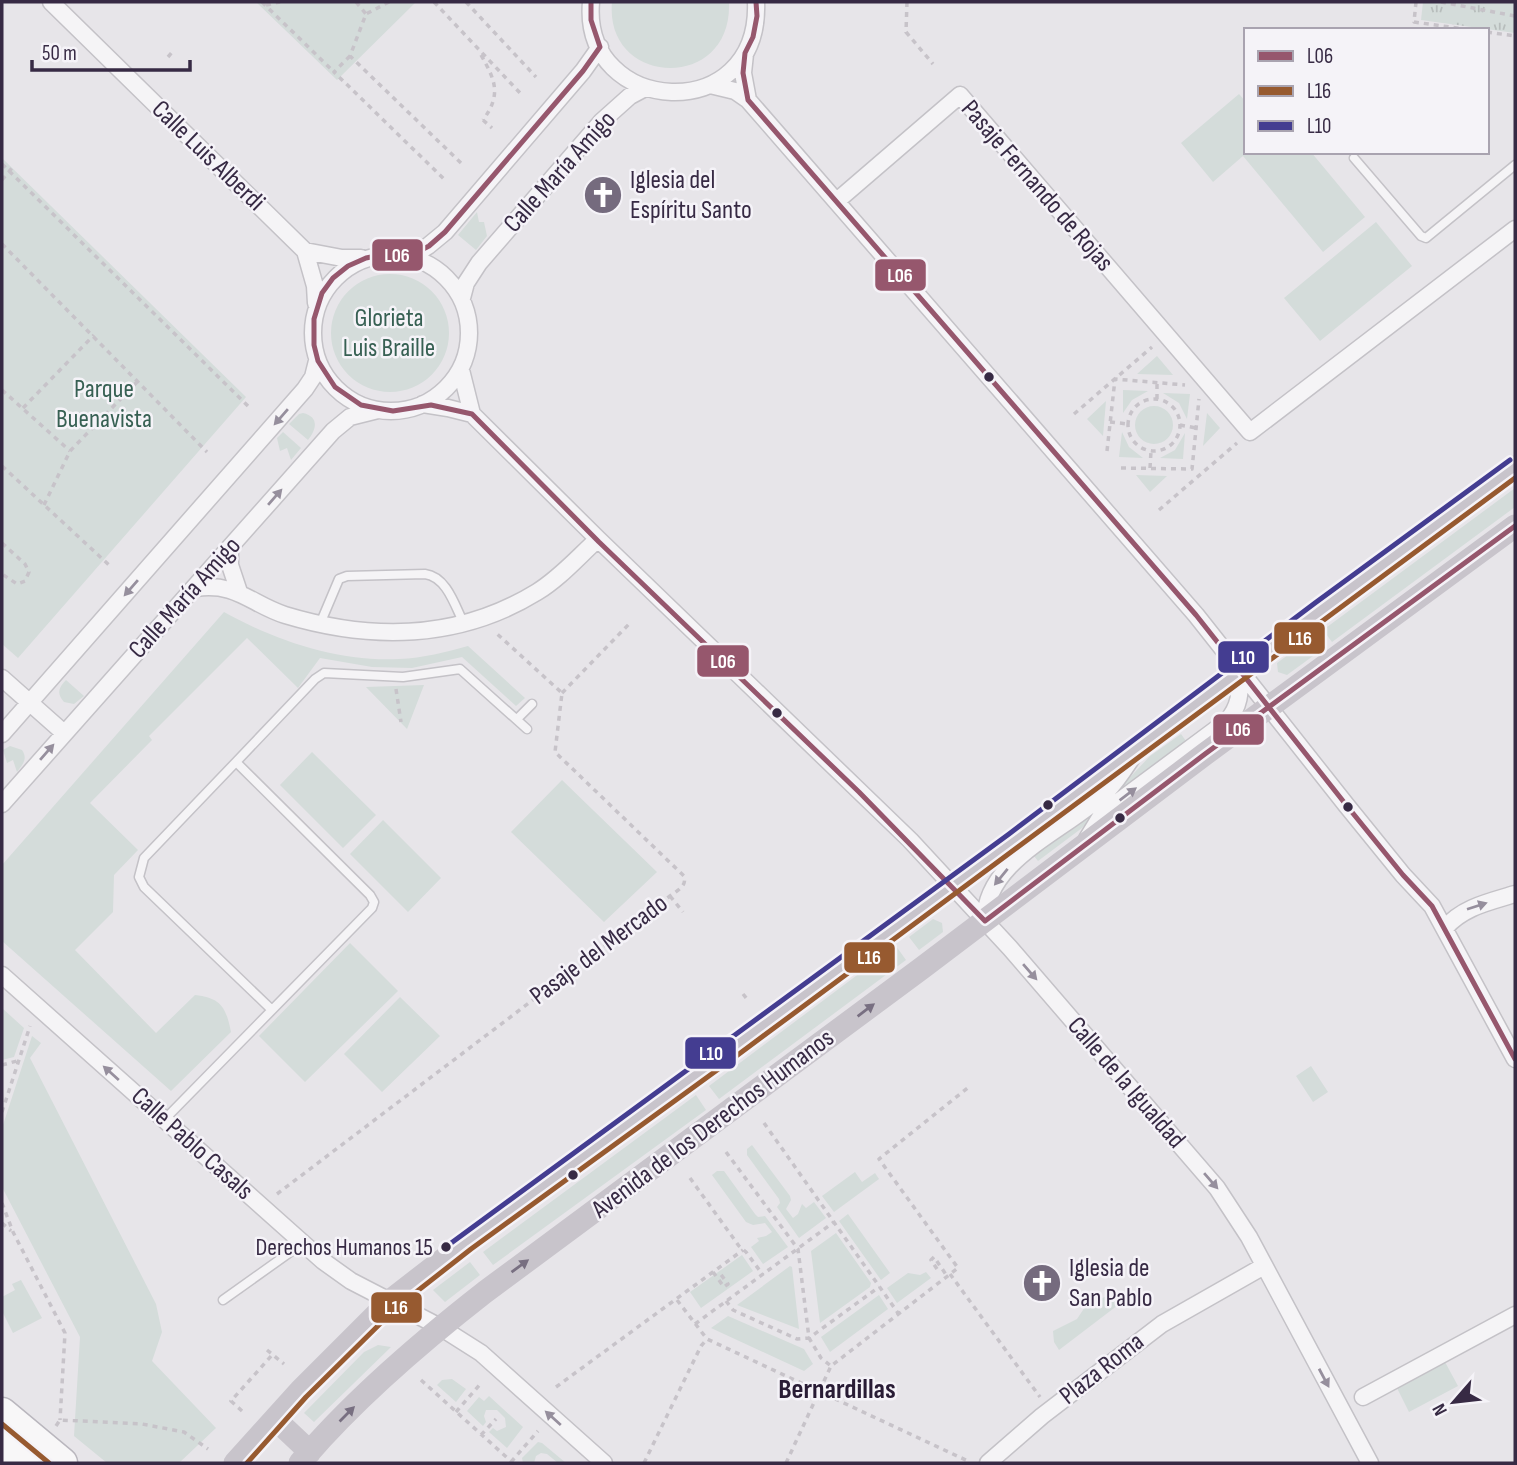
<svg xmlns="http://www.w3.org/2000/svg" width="1517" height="1465" font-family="'Sofia Sans Condensed',sans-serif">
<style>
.grass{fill:url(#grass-tufts)}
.green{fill:#d4dcda}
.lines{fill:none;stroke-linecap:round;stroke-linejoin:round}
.lane-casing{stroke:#c4c2c7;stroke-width:11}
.street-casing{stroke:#c4c2c7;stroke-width:19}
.highway-casing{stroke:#bab7be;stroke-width:33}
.path{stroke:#c7c3c9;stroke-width:3.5;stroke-dasharray:5 5;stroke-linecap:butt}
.lane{stroke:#f5f4f6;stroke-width:8}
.street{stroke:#f5f4f6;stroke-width:16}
.secondary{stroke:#c8c4cb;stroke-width:23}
.highway{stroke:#f8f7f8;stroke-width:30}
.bus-1-casing{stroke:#f5f3f8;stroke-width:10}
.bus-2-casing{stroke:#f5f3f8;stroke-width:10}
.bus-3-casing{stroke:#f5f3f8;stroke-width:10}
.bus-1{stroke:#96576d;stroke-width:5}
.bus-2{stroke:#975a30;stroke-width:5}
.bus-3{stroke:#443d91;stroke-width:5}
.oneway{fill:#968f9d}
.oneway2{fill:#786f81}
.bus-dot{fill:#372a44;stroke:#f5f3f8;stroke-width:2.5}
.labels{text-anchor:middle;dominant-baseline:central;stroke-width:5;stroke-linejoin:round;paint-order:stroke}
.bus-label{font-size:24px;fill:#372a44;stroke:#f5f3f8;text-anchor:end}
.street-label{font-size:26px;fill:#372a44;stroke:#f5f3f8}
.poi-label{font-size:26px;fill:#372a44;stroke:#f5f3f8;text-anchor:start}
.park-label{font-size:26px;fill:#376053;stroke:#f5f3f8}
.neighbourhood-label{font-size:28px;font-weight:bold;fill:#291c35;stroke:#f5f3f8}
.line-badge{stroke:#f5f3f8;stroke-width:2.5}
.badge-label{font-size:19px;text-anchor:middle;font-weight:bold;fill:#fff}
</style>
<defs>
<pattern id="grass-tufts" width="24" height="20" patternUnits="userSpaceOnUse" patternTransform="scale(1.75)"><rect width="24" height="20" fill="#d4dcda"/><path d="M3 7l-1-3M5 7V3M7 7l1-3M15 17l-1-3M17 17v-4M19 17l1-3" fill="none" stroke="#b7bdbc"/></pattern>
</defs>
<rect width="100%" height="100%" fill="#e7e5e9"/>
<path class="grass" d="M1423,2H1515V33L1421,20Z"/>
<path class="green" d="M256,2H416L337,80Z
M612,2H729C733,93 604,87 612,2Z
M1239,94L1246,102V152H1311L1365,217L1323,252L1243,156L1213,182L1181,143Z
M2,158L246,397L18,658L2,644Z
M477,212L479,222H484L487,236L476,250L458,235Z
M1376,222L1412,266L1320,341L1284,298Z
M331 333a59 59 0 1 1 118 0a59 59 0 1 1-118 0Z
M1157,356L1173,375L1137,374Z
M1123,390L1148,391L1132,400L1123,413Z
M1163,393L1190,394L1187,419L1179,403Z
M1106,401L1103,436L1087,419Z
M1135 425a19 19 0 1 1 38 0a19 19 0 1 1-38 0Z
M303,413C320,417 316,430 308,440L289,424L299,414Z
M1207,413L1220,428L1203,446Z
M283,432L301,448L291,460L287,448L280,451L277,438Z
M1122,432L1129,447L1143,458L1119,457Z
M1185,433L1183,459L1160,458L1175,450Z
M1136,475L1167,476L1150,492Z
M1515,488V507L1332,642L1323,630Z
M224,612C276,641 339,662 399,659C423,658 446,652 468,646L525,698L516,706L462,657L412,668L372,667L320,658L298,688L247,638L149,736L152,740L90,803L138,850L114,875L113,912L75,950L156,1033L195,995C221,998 226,1007 231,1032L171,1091L2,941V865Z
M1315,635L1324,648L1287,675L1278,672L1277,663Z
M66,680L84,696L74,704L64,702C56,693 59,687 66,680Z
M424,685L407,729L366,687Z
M1181,734L1186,741L1121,790L1082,828L1038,861L1034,856L1118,790L1150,756Z
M10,746L22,750C28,759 23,764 17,772L13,760L7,763L3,750Z
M312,752L376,815L343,848L280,785Z
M562,780L657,872L604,922L511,832Z
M383,820L441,878L408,912L350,854Z
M933,919L942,923L943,932L919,950L909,937Z
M350,943L398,991L305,1082L259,1036Z
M896,946L906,960L719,1099L709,1086Z
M400,997L440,1036L382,1092L344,1054Z
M2,1008L24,1028L14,1057L2,1060Z
M32,1036L41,1043L30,1058L156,1304L162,1332L152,1361L216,1428L179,1463H107L74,1436L80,1337L2,1187V1128Z
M1311,1066L1328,1092L1313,1102L1296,1076Z
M696,1095L706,1110L493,1265L483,1252Z
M752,1145L790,1196L791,1200L786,1209L793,1218L798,1214L802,1204L806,1208L814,1202L826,1218L799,1238L777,1207L780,1203L779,1199L747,1155V1149Z
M717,1171H724L755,1214L758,1217L765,1216L788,1247L763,1264L751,1247L759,1241L757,1238L766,1236L772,1232L765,1223L753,1225L746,1222L712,1175Z
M855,1172L862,1182L875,1173L879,1179L834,1212L822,1196Z
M848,1214L890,1273L881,1280L839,1221Z
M836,1233L871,1283L870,1287L820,1323L811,1251Z
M742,1255L753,1271L701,1308L690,1292Z
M470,1262L480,1275L445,1302L433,1290Z
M790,1266L792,1267L799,1329L737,1305Z
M926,1272L931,1278L897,1303L887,1288L908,1273L920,1275Z
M21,1280L42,1318L13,1333L2,1311V1297L15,1290L12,1284Z
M1115,1293L1122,1302L1059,1350L1054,1342L1053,1331L1077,1319L1087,1304Z
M879,1295L888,1309L830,1352L821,1337Z
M728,1316L804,1349L813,1364L804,1371L711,1328Z
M378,1345L391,1347L314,1422L304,1413L364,1352Z
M1445,1362L1458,1386L1409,1412L1397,1388Z
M452,1379L466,1389L456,1402L437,1385L442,1380Z
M489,1396L523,1427L507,1448L489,1432L493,1428L497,1431L506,1427L505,1418L497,1410H486L484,1416L486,1422L483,1426L467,1411L479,1397L484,1401Z
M538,1442L542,1443L566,1463H558L547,1454L541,1453L536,1456L534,1463H523L522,1458Z"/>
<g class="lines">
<g class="lane-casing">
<path id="lane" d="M1354,158L1421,236L1426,238L1515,165
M320,624L339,579L347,576L425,574C447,577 455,606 464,624
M517,719L532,704
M236,762L144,858L139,877L144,887L272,1010
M164,1120L372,908L374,902L370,895L236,762L315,679L324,673L403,677L460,669L527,729
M223,1300L303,1243"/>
</g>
<g class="street-casing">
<path id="street" d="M51,2L305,251L315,286L316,303
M591,2C581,116 761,128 756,2
M745,54L743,73L748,100
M710,85L735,91L748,100L1196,615L1347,806L1403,875L1432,906L1515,1059
M838,200L960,95L1250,432L1515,229
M305,251L342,258H361
M313 333a78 78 0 1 1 156 0a78 78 0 1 1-156 0Z
M412,256L428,246L445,232L583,71L600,47
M462,298L466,283L479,263L602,121L630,96L645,88
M461,370L472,414L598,539L910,840L1010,948L1217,1188L1249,1237L1370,1463
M423,404L448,408L472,414
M230,549V565L239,592
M196,588C236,582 251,604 285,615C371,641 459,640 537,592C560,578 578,557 598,539
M2,678L64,733
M2,734L305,389L313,377L317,361
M2,804L333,431L350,417L378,410
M1087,839L1101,816L1110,808L1227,721C1241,705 1240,691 1240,671
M985,921C985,858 1068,830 1107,791C1117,781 1125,768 1133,756
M1445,928C1463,907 1489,902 1515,894
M2,975L323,1261L351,1281L440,1327L481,1353L604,1463
M1363,1397L1515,1315
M988,1463L1042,1416L1162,1324L1264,1266"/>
</g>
<g class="highway-casing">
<path id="highway" d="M2,1413L62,1463
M2,1445L24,1463"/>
</g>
<path class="path" d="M262,2L333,71
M356,2L366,14
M389,2L366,14L350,56L461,163
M434,2L521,94
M466,2L536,77
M907,2L906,32L933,64
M1416,2L1414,22L1471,30
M1441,2L1515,16
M266,5L280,2
M1487,32L1515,36
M481,55C495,80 502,94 483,120
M350,56L334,72L446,181
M168,57L174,50
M483,120L492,128
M2,164L248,406
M2,180L12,168
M2,244L207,452
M2,390L70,451
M1157,399V382
M1128 425a26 26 0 1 1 52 0a26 26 0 1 1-52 0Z
M23,408L94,335
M1074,414L1152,347
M1110,422L1128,424
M1180,425L1196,428
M1107,451L1115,379L1185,385
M2,466L109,565
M1121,468L1192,469L1199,399
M1150,468L1151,451
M44,505L70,451L139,380
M1159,510L1237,443
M2,543L25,564L29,572L25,581L17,584L2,574
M396,689L401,722
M562,693L630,623
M670,896L683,912
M743,994L747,999
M2,1065L17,1061
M2,1112L30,1026
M764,1123L898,1313
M726,1152L798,1249L809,1338L821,1358L831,1366
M690,1178L739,1246L746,1252L763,1275
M277,1194L670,896C678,890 687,886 684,876L555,752L562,693L495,632
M2,1203L13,1232L65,1333L60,1420
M2,1223L11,1231
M937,1269L931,1260L934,1257L947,1276
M713,1272L724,1287L728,1284L719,1272
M950,1274L1040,1397
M677,1300L707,1339L970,1462
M726,1301L733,1310L797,1339L809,1338L879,1287
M695,1324L834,1222
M267,1350L284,1364
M421,1380L513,1463
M556,1387L743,1250
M242,1411L231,1401L273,1354
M456,1412L482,1382
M56,1426L60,1420L142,1424L184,1432L208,1449
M481,1435L496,1419
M511,1462L538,1431
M644,1463L701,1346L707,1339
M786,1463L831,1366L958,1268L879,1159L970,1086"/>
<use href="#lane" class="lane"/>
<use href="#street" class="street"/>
<path class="secondary" d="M275,1419L310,1452
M235,1463L300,1391L391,1300L466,1242C819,988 1165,724 1515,467
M300,1463C352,1401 421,1342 485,1292L922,968L1205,754L1515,526"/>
<use href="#highway" class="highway"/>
<g class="bus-1-casing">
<path id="bus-1" d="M591,2V20L600,47L583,71L445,232L429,246L410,256L386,254L366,258L348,266L333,278L322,293L314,319V345L318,361L335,387L361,405L393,411L431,405L472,414L599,542L859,792L985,921L1205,754L1515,526
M756,2L757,16L753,37L745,53L743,73L748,100L1196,615L1347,806L1403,875L1432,906L1515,1059"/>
</g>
<g class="bus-2-casing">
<path id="bus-2" d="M2,1424L49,1463
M247,1463L306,1397L397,1307L471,1249L735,1057L1515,478"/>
</g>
<g class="bus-3-casing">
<path id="bus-3" d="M443,1249L1009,834L1315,603L1510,460"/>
</g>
<use href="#bus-1" class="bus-1"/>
<use href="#bus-2" class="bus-2"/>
<use href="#bus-3" class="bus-3"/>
</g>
<defs><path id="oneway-solid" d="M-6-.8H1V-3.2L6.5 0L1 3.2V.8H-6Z" transform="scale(1.75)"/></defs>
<g class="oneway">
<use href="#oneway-solid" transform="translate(281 417) rotate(131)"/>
<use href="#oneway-solid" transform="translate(275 497) rotate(-49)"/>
<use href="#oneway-solid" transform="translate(131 588) rotate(131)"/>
<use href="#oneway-solid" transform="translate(47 752) rotate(-49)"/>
<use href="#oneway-solid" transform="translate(1128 794) rotate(-37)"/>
<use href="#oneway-solid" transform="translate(1001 877) rotate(129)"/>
<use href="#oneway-solid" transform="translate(1477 906) rotate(-18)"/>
<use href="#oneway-solid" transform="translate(1030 972) rotate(49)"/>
<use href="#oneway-solid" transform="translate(111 1073) rotate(-138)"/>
<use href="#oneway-solid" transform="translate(1211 1181) rotate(49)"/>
<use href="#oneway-solid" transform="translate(1324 1378) rotate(62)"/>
<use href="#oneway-solid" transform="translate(553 1418) rotate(-138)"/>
</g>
<g class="oneway2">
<use href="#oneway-solid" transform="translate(866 1010) rotate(-37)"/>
<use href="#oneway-solid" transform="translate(520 1266) rotate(-36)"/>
<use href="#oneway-solid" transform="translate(347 1414) rotate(-45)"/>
</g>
<defs>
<g id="church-disc" transform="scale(2.0125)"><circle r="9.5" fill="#756b7e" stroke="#f5f3f8"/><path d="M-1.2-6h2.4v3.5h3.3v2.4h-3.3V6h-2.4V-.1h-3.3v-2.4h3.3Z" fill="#fff"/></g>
</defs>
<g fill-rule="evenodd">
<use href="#church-disc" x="603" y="195"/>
<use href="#church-disc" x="1042" y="1283"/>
</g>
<g class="bus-dot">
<circle cx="989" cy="377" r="6"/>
<circle cx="777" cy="713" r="6"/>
<circle cx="1048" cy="805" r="6"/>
<circle cx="1348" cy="807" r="6"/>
<circle cx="1120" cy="818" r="6"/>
<circle cx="573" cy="1175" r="6"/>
<circle cx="446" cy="1247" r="6"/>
</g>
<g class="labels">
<g class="bus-label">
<text x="433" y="1247">Derechos Humanos 15</text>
</g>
<g class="street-label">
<text transform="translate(208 156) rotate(44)">Calle Luis Alberdi</text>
<text transform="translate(560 172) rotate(-48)">Calle María Amigo</text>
<text transform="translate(1037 186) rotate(49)">Pasaje Fernando de Rojas</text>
<text transform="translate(185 598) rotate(-48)">Calle María Amigo</text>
<text transform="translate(599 950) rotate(-37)">Pasaje del Mercado</text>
<text transform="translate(1126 1083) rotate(49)">Calle de la Igualdad</text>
<text transform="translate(713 1124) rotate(-37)">Avenida de los Derechos Humanos</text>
<text transform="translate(192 1144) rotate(42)">Calle Pablo Casals</text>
<text transform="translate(1102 1369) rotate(-38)">Plaza Roma</text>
</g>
<g class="poi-label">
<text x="630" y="180">Iglesia del<tspan x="630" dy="30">Espíritu Santo</tspan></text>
<text x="1069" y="1268">Iglesia de<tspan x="1069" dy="30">San Pablo</tspan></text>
</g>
<g class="park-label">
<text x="389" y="318">Glorieta<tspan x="389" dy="30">Luis Braille</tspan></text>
<text x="104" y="389">Parque<tspan x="104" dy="30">Buenavista</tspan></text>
</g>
<g class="neighbourhood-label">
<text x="837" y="1389">Bernardillas</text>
</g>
</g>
<g class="line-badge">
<rect x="371" y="238" width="53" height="34" rx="7" fill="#96576d"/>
<rect x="874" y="258" width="53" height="34" rx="7" fill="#96576d"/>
<rect x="1273" y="621" width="53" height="34" rx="7" fill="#975a30"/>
<rect x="1217" y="640" width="53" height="34" rx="7" fill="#443d91"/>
<rect x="696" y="644" width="54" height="34" rx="7" fill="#96576d"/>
<rect x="1212" y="713" width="53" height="33" rx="7" fill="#96576d"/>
<rect x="843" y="941" width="53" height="33" rx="7" fill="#975a30"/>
<rect x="684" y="1036" width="53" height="34" rx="7" fill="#443d91"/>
<rect x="370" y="1291" width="53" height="33" rx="7" fill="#975a30"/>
</g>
<g class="badge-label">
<text x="397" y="262">L06</text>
<text x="900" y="282">L06</text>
<text x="1300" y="645">L16</text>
<text x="1243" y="664">L10</text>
<text x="723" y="668">L06</text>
<text x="1238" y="736">L06</text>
<text x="869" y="964">L16</text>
<text x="711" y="1060">L10</text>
<text x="396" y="1314">L16</text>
</g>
<rect width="1517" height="1465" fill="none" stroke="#372a44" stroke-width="7"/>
<rect x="1244" y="28" width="245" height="126" fill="#f5f3f8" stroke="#a9a3b0" stroke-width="2"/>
<rect x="1258" y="51" width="35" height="10" fill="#96576d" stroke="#a9a3b0" stroke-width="2"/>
<text x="1307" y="63" font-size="21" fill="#372a44">L06</text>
<rect x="1258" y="86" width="35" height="10" fill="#975a30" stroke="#a9a3b0" stroke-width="2"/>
<text x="1307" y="98" font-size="21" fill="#372a44">L16</text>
<rect x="1258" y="121" width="35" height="10" fill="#443d91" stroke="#a9a3b0" stroke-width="2"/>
<text x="1307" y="133" font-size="21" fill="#372a44">L10</text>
<g transform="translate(1454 1402) rotate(242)" stroke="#f5f3f8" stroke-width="5" paint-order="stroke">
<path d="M0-5L12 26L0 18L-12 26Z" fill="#372a44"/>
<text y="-10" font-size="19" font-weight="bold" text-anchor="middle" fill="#372a44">N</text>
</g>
<path d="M32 60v10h158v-10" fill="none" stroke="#372a44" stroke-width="3.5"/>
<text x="42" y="60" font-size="21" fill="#372a44" stroke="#f5f3f8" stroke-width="5" paint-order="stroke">50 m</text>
</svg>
